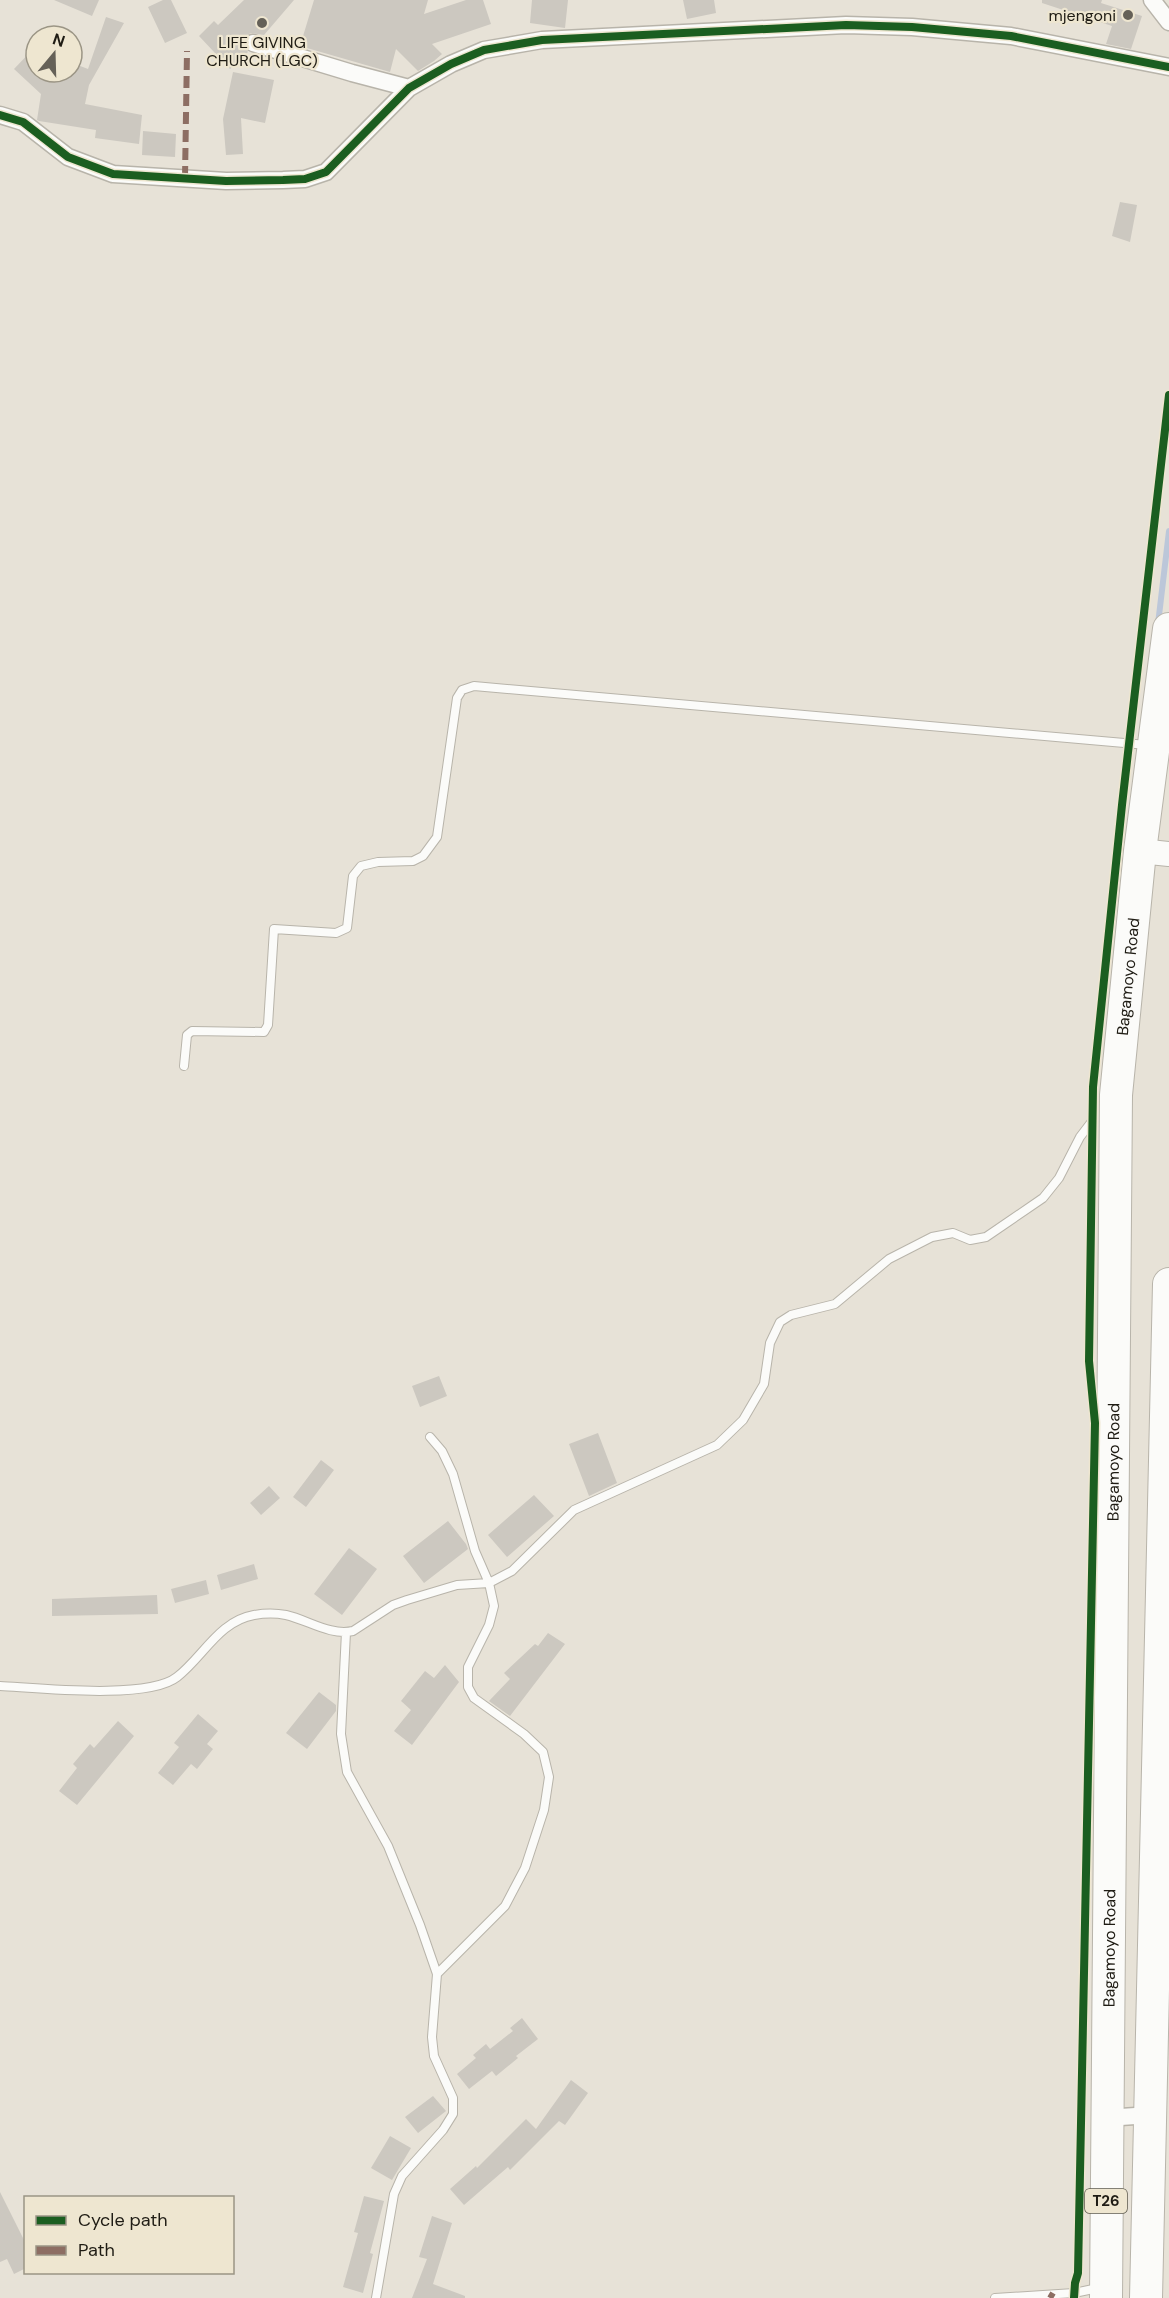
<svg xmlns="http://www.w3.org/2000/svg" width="1169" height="2298" font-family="'DM Sans',sans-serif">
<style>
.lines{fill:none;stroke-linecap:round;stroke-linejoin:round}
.stream{stroke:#bcc7d9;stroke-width:6}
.building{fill:#ccc8c0}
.lane-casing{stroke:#b8b4aa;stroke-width:10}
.street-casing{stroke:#b8b4aa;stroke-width:19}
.secondary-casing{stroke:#b8b4aa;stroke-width:26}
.highway-casing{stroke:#b8b4aa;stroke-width:34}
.lane{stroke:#fbfbf9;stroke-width:8}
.street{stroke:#fbfbf9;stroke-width:16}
.secondary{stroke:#fbfbf9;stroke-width:24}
.highway{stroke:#fbfbf9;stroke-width:32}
.quiet{stroke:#8d6e63;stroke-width:6;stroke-dasharray:12 6;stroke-linecap:butt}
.cycleway-casing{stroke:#eee6d0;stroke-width:11}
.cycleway{stroke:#1b5e20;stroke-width:8}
.poi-dot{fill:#656158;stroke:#eee6d0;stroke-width:2}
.labels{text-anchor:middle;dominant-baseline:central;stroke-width:4.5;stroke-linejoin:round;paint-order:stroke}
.shield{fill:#eee6d0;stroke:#5d594c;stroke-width:1.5}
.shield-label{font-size:15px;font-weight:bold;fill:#1f1c14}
.poi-label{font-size:16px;fill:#1f1c14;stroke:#eee6d0;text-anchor:end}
.street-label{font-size:16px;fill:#1f1c14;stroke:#eee6d0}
</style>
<rect width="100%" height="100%" fill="#e7e2d7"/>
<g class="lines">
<path class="stream" d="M1158,624L1169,531"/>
</g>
<path class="building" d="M54,0H99L92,16Z
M163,0H171L187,33L165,43L148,7Z
M244,0H294L264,35L251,33L245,36L243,45L248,52L230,69L199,36L214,21L218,25Z
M314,0H428L424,14L466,0H483L491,24L432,44L442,54L434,61L418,71L396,49L390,72L300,46Z
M532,0H568L565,28L530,23Z
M683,0H714L716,13L687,19Z
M1042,0H1102L1101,3L1142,16L1131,49L1106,44L1112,26L1042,3Z
M106,17L124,23L89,85L85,104L142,115L139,144L95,138L96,130L39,121L37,120L41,94L14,69L36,46V72H72L75,64L88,69Z
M233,72L274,80L265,123L241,118L243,154L226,155L223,119Z
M143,131L176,134L175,157L142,155Z
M1120,202L1137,205L1130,242L1112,236Z
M439,1376L447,1396L420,1407L412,1386Z
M598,1433L617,1483L589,1496L569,1444Z
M321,1460L334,1470L306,1507L293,1497Z
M269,1486L280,1498L261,1515L250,1503Z
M534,1495L554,1516L507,1557L488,1535Z
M448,1521L466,1544L468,1549L424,1583L403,1556Z
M349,1548L377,1569L342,1615L314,1594Z
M254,1564L258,1579L221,1590L217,1575Z
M206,1580L209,1594L175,1603L171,1589Z
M157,1595L158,1614L52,1616V1599Z
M548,1633L565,1644L510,1716L489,1701L510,1679L504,1673L535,1644L538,1646Z
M445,1665L459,1682L412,1745L394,1731L411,1710L401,1701L425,1671L434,1678Z
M319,1692L336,1705V1711L307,1749L286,1733Z
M198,1714L218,1731L207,1744L213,1749L197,1769L191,1764L173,1785L158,1773L179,1747L174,1743Z
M118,1721L134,1736L77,1805L59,1791L77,1768L73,1764L90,1744L94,1748Z
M522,2018L538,2039L516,2056L518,2058L496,2076L492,2071L469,2089L457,2074L476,2058L473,2055L486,2044L490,2049L513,2031L510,2028Z
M571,2080L588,2093L565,2125L559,2121L510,2170L508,2167L464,2205L450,2189L476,2166L477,2168L526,2119L536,2129Z
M433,2096L446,2111L418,2133L405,2117Z
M390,2136L411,2148L392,2180L371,2168Z
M0,2192L26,2244V2268L14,2274L7,2259L0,2262Z
M364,2196L384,2201L370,2253L373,2254L363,2293L343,2287L358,2233L354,2232Z
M432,2216L452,2223L433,2284L465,2296V2298H412L427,2259L419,2257Z"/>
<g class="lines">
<g class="lane-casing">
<path id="lane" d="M184,1066L187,1035L192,1031L264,1032L268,1025L274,929L336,933L347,928L353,876L361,866L378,862L413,861L423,856L437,837L457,698L462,690L474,686L1147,745
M430,1437L442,1451L453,1474L475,1551L489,1583L494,1606L489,1625L468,1667V1687L474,1698L524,1734L543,1752L549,1777L544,1810L525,1868L505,1906L437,1974
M346,1632L341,1734L347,1772L388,1846L420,1925L437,1974L432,2037L434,2056L453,2098V2114L443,2130L402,2176L394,2194L376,2298
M0,1686C38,1688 148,1700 177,1677C203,1657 219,1621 254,1615C265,1613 276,1613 286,1615C308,1620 330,1636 353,1631L393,1605L407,1600L457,1585L489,1583L512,1571L574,1510L717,1445L743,1420L764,1384L770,1343L780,1322L791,1315L835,1304L889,1259L932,1237L953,1233L970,1240L986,1237L1043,1198L1059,1178L1080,1137L1093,1120
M995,2298L1074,2293L1098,2288"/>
</g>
<g class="street-casing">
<path id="street" d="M1152,0L1169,22
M253,43L352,73L409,88
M0,115L23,122L68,157L113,174L226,181L283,180L305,179L326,172L409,88L451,64L484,50L542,40L846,25L912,27L1011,36L1169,67
M1106,2118L1150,2115"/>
</g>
<g class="secondary-casing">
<path id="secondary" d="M1140,851L1169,854"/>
</g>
<g class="highway-casing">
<g id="highway">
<path id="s1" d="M1106,2298L1116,1095L1140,851L1169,629"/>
<path d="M1146,2298L1169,1284"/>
</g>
</g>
<use href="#lane" class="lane"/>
<use href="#street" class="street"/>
<use href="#secondary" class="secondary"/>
<use href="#highway" class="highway"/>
<path class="quiet" d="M185,178L187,51
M1050,2298L1053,2293"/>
<g class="cycleway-casing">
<path id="cycleway" d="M0,115L23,122L68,157L113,174L226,181L283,180L305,179L326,172L409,88L451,64L484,50L542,40L846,25L912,27L1011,36L1169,67
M1074,2298L1075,2283L1078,2273L1095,1423L1089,1361L1093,1087L1122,805L1169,395"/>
</g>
<use href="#cycleway" class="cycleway"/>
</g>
<g class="poi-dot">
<circle cx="1128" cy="15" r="6"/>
<circle cx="262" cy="23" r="6"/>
</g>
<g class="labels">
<rect class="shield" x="1085" y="2189" width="42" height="24" rx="4.5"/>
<g class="shield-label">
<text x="1106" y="2201">T26</text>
</g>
<g class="poi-label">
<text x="1116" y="15">mjengoni</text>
<text x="262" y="42" text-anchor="middle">LIFE GIVING<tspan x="262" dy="18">CHURCH (LGC)</tspan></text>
</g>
<g class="street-label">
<text stroke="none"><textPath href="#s1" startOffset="1322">Bagamoyo Road</textPath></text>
<text stroke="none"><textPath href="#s1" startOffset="836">Bagamoyo Road</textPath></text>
<text stroke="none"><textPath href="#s1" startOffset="350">Bagamoyo Road</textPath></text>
</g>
</g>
<rect x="24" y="2196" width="210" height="78" fill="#eee6d0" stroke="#9b9585" stroke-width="1.5"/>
<rect x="36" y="2216" width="30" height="9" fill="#1b5e20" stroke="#9b9585" stroke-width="1.5"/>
<text x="78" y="2226" font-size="18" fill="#1f1c14">Cycle path</text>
<rect x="36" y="2246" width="30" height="9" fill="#8d6e63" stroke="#9b9585" stroke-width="1.5"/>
<text x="78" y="2256" font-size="18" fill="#1f1c14">Path</text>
<g transform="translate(54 54) rotate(19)"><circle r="28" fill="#eee6d0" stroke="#9b9585" stroke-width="1.5"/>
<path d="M0-4.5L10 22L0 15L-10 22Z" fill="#656158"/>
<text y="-9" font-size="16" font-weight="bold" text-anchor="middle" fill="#1f1c14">N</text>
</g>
</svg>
